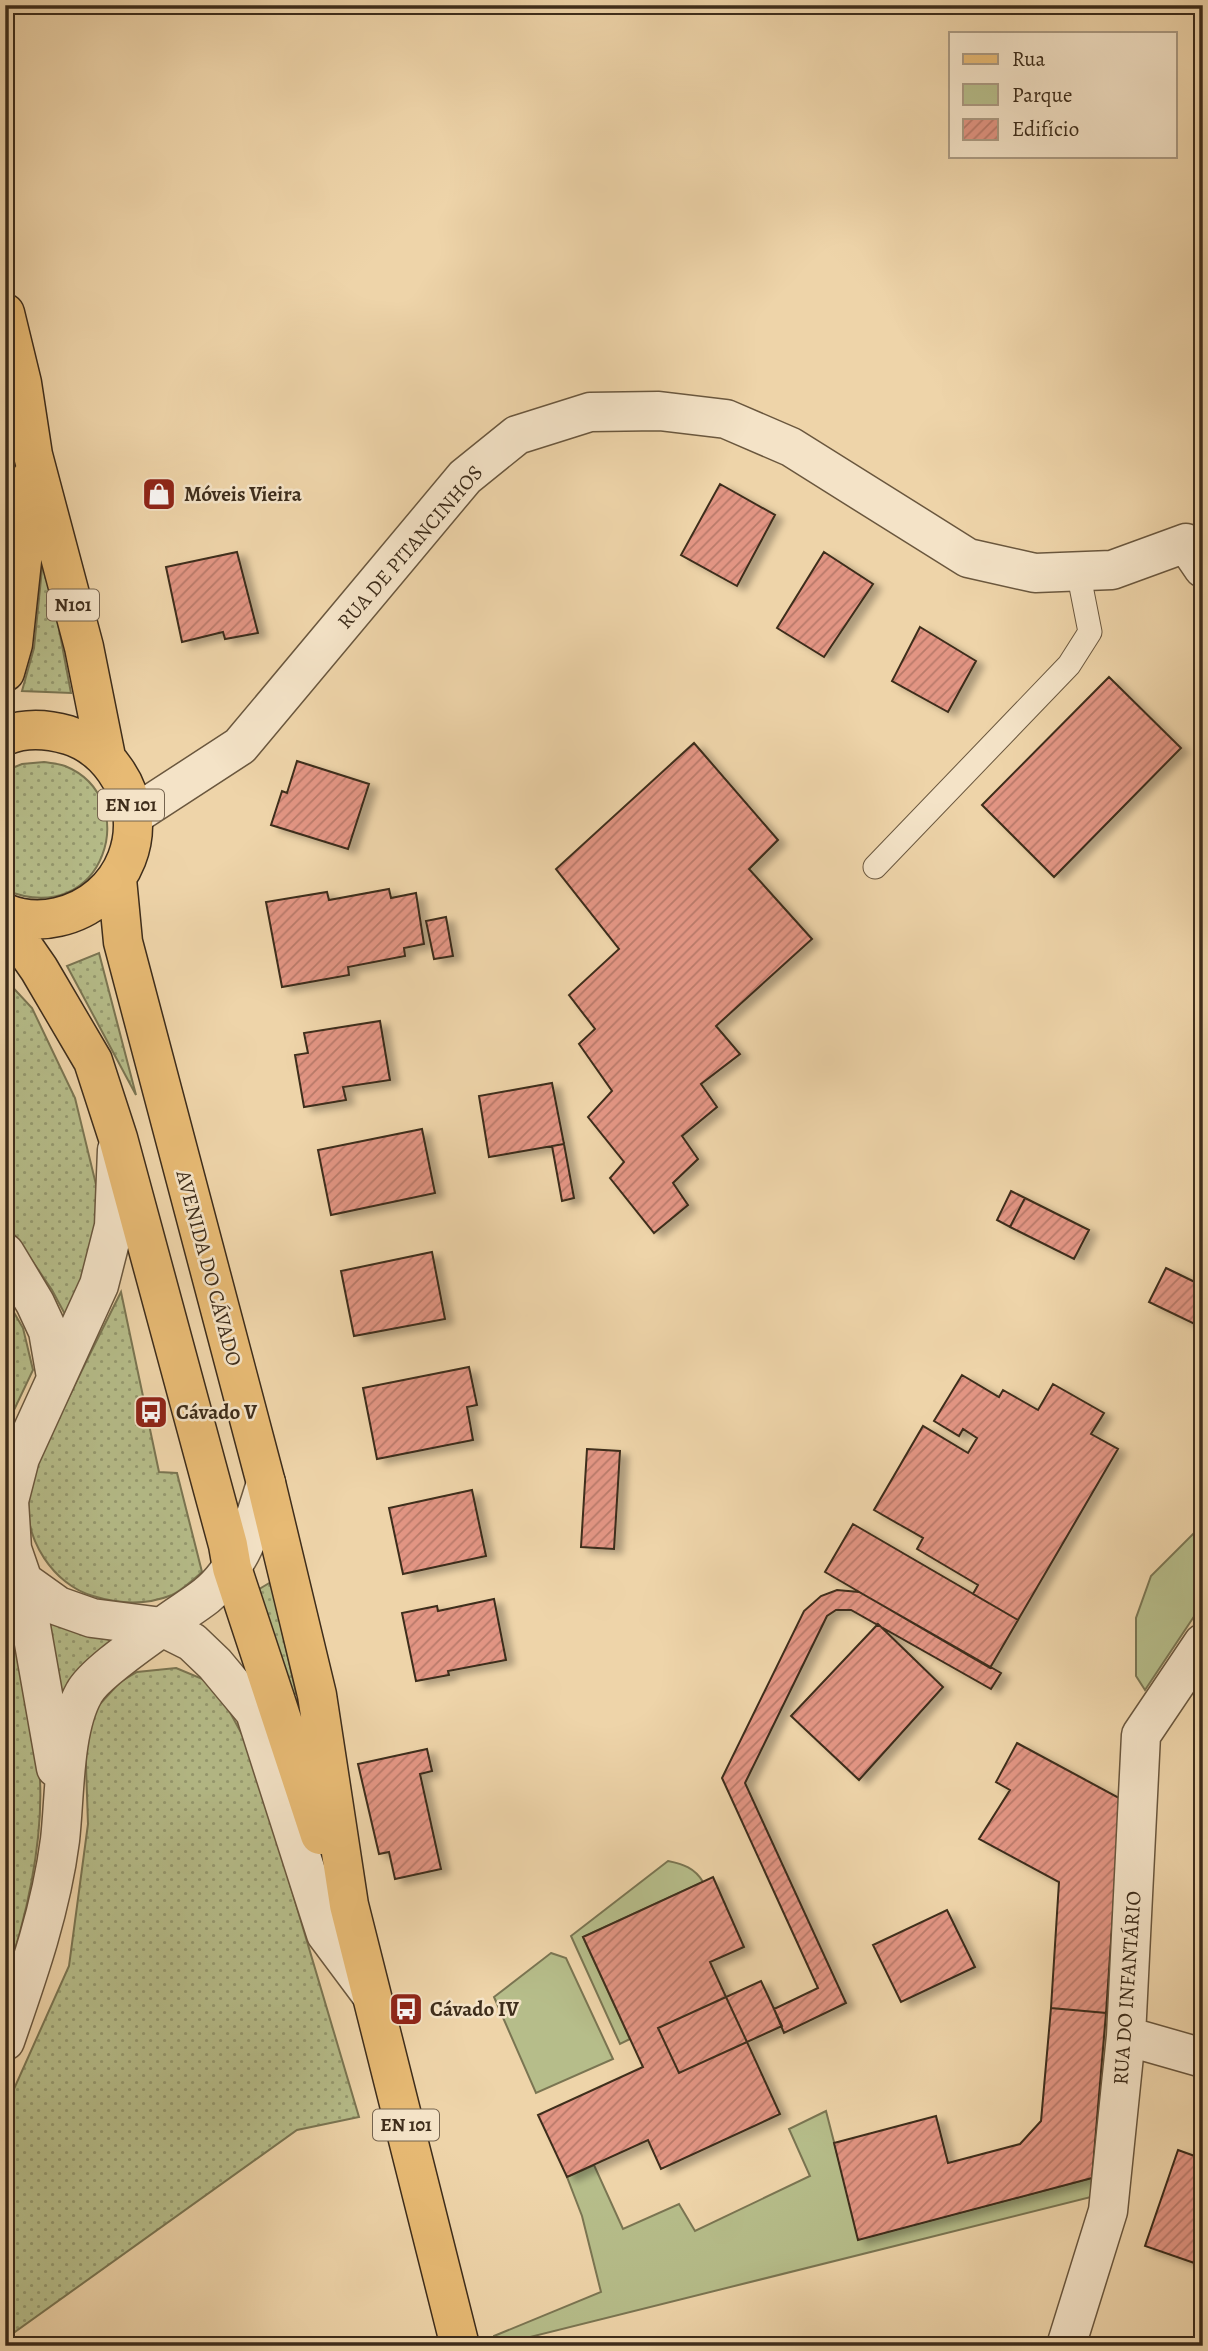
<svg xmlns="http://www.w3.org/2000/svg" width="1208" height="2351" font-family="Alegreya,serif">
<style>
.grass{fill:url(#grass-dots);stroke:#7a7552;stroke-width:2}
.green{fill:#b6bd8a;stroke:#7a7552;stroke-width:2}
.building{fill:url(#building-hatch);stroke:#3e2d1b;stroke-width:2;filter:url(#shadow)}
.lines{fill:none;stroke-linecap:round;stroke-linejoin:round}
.service-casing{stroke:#6a573e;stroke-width:25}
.minor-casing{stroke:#6a573e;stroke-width:41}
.tertiary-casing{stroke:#6a573e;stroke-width:41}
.primary-casing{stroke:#3e2d1b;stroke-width:41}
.service{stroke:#f4e3c7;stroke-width:23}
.minor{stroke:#f4e3c7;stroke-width:38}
.tertiary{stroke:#f4e3c7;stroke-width:38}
.primary{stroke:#e7ba74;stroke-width:38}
.labels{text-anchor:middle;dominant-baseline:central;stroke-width:5;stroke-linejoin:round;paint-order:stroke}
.shield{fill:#f4e3c7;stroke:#75644f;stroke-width:2}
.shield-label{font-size:19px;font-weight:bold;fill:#3e2d1b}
.poi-label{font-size:21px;font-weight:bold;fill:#3e2d1b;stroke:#f4e3c7;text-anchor:start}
.street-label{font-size:21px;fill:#3e2d1b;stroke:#f4e3c7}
</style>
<defs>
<pattern id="grass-dots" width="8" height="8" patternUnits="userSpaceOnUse" patternTransform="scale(1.75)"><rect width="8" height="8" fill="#b6bd8a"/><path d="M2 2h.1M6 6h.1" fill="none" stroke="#959a70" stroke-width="1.8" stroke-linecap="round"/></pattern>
<pattern id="building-hatch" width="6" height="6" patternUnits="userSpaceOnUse" patternTransform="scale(1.75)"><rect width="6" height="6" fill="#e29583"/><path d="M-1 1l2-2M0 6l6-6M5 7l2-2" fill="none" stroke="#b97a6a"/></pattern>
<filter id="shadow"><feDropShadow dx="8" dy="4.5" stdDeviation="3.5" flood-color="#0004"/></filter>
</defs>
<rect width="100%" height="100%" fill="#eed4a9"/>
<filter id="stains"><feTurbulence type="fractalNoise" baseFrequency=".00286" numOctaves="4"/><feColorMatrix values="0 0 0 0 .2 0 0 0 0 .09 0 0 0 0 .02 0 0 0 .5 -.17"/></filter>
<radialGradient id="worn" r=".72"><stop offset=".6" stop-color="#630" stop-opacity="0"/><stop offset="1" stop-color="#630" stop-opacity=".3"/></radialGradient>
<path class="grass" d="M44,549L71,693L22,691L34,648Z
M44,762C51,763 59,764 65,766C144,798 105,931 5,890V771L22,764Z
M99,953L136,1095L67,966Z
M5,979L32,1008L75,1098L100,1201L90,1268L68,1320L52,1290L5,1221Z
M121,1292L159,1472L177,1473L202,1572C193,1580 182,1590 172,1595C147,1605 119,1604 93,1596C54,1585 23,1539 29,1497C34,1463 55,1424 71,1393C87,1359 104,1326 121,1292Z
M5,1297L23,1328L33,1370L5,1429Z
M271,1582L296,1693L292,1697L256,1591Z
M5,1606C21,1661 37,1722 40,1780C43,1844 26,1920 5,1981Z
M43,1610L71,1629L114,1641L60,1711Z
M176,1668L205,1680L226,1705L250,1749L359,2117L297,2130L5,2339V2109L69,1966L88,1824L85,1737L99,1705L120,1682L137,1672Z"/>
<path class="green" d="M1203,1529V1603L1145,1690L1136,1676V1618L1151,1576L1194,1533Z
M668,1861C683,1864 695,1868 703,1882L583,1937L630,2039L620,2044L571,1936Z
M551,1953L566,1958L613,2059L536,2093L494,1997Z
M826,2111L859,2239L1092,2178L1091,2197L494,2346V2336L601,2292L582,2216L567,2177L594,2165L623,2229L679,2204L695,2231L810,2176L789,2129Z"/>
<path class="building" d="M720,484L775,515L737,586L681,555Z
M237,552L258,633L225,639L223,632L182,642L166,567Z
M824,552L873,584L824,657L777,628Z
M920,627L976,661L948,712L892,681Z
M1109,677L1181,748L1054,877L982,805Z
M694,743L778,840L749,869L812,939L716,1026L740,1054L701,1084L717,1107L682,1136L698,1159L673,1183L688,1205L654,1233L610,1178L624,1162L588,1117L612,1091L579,1044L595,1029L569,995L619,949L556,869Z
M297,761L369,784L348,849L271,825L282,791L287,793Z
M389,889L391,898L416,893L424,944L404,948L405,956L348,967L349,975L282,987L266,902L327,892L329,900Z
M446,917L453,956L434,959L426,921Z
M380,1021L390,1080L343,1087L346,1100L304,1107L295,1055L308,1053L304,1033Z
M552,1083L564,1144L489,1157L479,1096Z
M422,1129L435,1193L331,1215L318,1150Z
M564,1144L574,1198L562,1201L552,1146Z
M1011,1191L1025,1198L1010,1227L997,1220Z
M1025,1198L1089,1230L1074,1259L1010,1227Z
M432,1252L445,1319L354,1336L341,1271Z
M1166,1268L1203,1286V1328L1149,1302Z
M469,1367L477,1405L467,1407L473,1440L377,1459L363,1388Z
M962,1375L999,1397L1003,1390L1038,1410L1053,1384L1104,1413L1091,1434L1118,1449L1018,1620L973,1594L978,1585L917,1549L923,1538L874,1510L923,1426L968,1453L977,1438L963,1429L959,1436L934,1421Z
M587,1449L620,1451L614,1549L581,1547Z
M472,1490L486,1556L403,1574L389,1508Z
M853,1524L1018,1620L990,1668L825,1572Z
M837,1590L859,1592L1001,1673L991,1689L851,1610H836L827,1616L745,1783L846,2003L784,2033L774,2009L818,1988L722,1778L804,1611L821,1596Z
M494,1599L506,1660L448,1671L449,1675L416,1681L402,1613L437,1606L438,1611Z
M878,1624L943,1687L859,1780L791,1716Z
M1017,1743L1121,1799L1106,2013L1051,2008L1059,1882L979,1839L1010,1790L996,1782Z
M427,1749L432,1771L420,1774L441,1869L395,1879L389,1852L379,1854L358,1764Z
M713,1877L744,1947L710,1962L726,1997L658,2028L679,2073L747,2042L780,2114L661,2169L648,2140L567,2177L538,2115L643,2067L583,1937Z
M947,1910L975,1967L901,2002L873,1945Z
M761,1981L782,2026L747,2042L726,1997Z
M726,1997L747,2042L679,2073L658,2028Z
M1051,2008L1106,2013L1092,2178L858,2240L834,2143L936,2116L948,2163L1020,2144L1041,2121Z
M1178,2150L1203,2159V2266L1145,2246Z"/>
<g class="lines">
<g class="service-casing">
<path id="service" d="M875,867L1069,665L1090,632L1078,571"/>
</g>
<g class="minor-casing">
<path id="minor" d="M134,815L240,746L465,477L517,435L590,412L659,411L726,419L791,447L968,558L1035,573L1112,570L1186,543L1203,568
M1126,2036L1203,2058
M1066,2346L1108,2211L1126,2036L1141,1735L1203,1643"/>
</g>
<g class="tertiary-casing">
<path id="tertiary" d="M5,1253L35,1303L48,1331L56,1377
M23,1581L58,1606L92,1618L162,1627C176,1616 192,1607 206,1596C241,1568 254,1523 266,1483
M56,1768L23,1581L12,1549L9,1501L20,1458L99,1285L114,1226L117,1150
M5,2041C28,1975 51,1910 60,1840C65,1797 63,1730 84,1693C94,1674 143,1641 162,1627L192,1642L215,1664L255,1712L326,1934L370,1993"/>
</g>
<g class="primary-casing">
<path id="primary" d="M5,313L22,383L33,455L84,647L106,757
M5,672L13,644L31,478
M5,736C26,727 47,729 68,735C87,741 104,754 115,770C155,826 125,902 58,917C41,921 22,920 5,913
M117,879L123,942L266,1483L317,1695L349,1905L460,2346
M5,920L39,969L93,1061L118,1138L228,1545L232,1568L320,1835"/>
</g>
<use href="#service" class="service"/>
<use href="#minor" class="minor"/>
<use href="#tertiary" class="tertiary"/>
<use href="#primary" class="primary"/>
</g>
<defs>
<g id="shop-square" transform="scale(1.75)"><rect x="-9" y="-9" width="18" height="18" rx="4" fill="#8f2418" stroke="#f4e3c7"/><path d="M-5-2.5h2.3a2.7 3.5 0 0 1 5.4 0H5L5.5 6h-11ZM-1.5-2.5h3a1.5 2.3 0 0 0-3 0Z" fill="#fff"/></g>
<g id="bus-square" transform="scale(1.75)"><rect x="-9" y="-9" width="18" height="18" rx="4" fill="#8f2418" stroke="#f4e3c7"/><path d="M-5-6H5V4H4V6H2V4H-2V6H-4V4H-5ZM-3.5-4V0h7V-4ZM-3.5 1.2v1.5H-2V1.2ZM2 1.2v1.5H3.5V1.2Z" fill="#fff"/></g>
</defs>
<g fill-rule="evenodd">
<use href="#shop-square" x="159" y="494"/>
<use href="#bus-square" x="151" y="1412"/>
<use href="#bus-square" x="406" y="2009"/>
</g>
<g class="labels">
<g class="shield">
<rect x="47" y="589.5" width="52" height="31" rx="5"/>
<rect x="98" y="789.5" width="66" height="31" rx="5"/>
<rect x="373" y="2109.5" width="66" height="31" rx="5"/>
</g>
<g class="shield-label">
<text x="73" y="605">N101</text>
<text x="131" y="805">EN 101</text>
<text x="406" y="2125">EN 101</text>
</g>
<g class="poi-label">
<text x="184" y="494">Móveis Vieira</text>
<text x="176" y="1412">Cávado V</text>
<text x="430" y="2009">Cávado IV</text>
</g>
<g class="street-label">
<text transform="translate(410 547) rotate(-49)">RUA DE PITANCINHOS</text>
<text transform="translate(209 1268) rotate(75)">AVENIDA DO CÁVADO</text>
<text transform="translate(1127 1988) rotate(-86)">RUA DO INFANTÁRIO</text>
</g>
</g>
<rect width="1208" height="2351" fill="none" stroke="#eed4a9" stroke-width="28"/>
<rect x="7" y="7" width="1194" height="2337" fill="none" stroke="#3e2d1b" stroke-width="3.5"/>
<rect x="14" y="14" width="1180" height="2323" fill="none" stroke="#3e2d1b" stroke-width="2"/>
<rect x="949" y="32" width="228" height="126" fill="#f4e3c7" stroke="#ab9a82" stroke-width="2"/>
<rect x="963" y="54" width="35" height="10" fill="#e7ba74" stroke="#ab9a82" stroke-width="2"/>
<text x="1012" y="66" font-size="21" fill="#3e2d1b">Rua</text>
<rect x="963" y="84" width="35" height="21" fill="#b6bd8a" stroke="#ab9a82" stroke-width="2"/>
<text x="1012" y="102" font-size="21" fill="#3e2d1b">Parque</text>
<rect x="963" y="119" width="35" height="21" fill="url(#building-hatch)" stroke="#ab9a82" stroke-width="2"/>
<text x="1012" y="136" font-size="21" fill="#3e2d1b">Edifício</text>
<rect width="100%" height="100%" filter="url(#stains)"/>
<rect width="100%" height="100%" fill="url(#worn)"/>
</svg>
